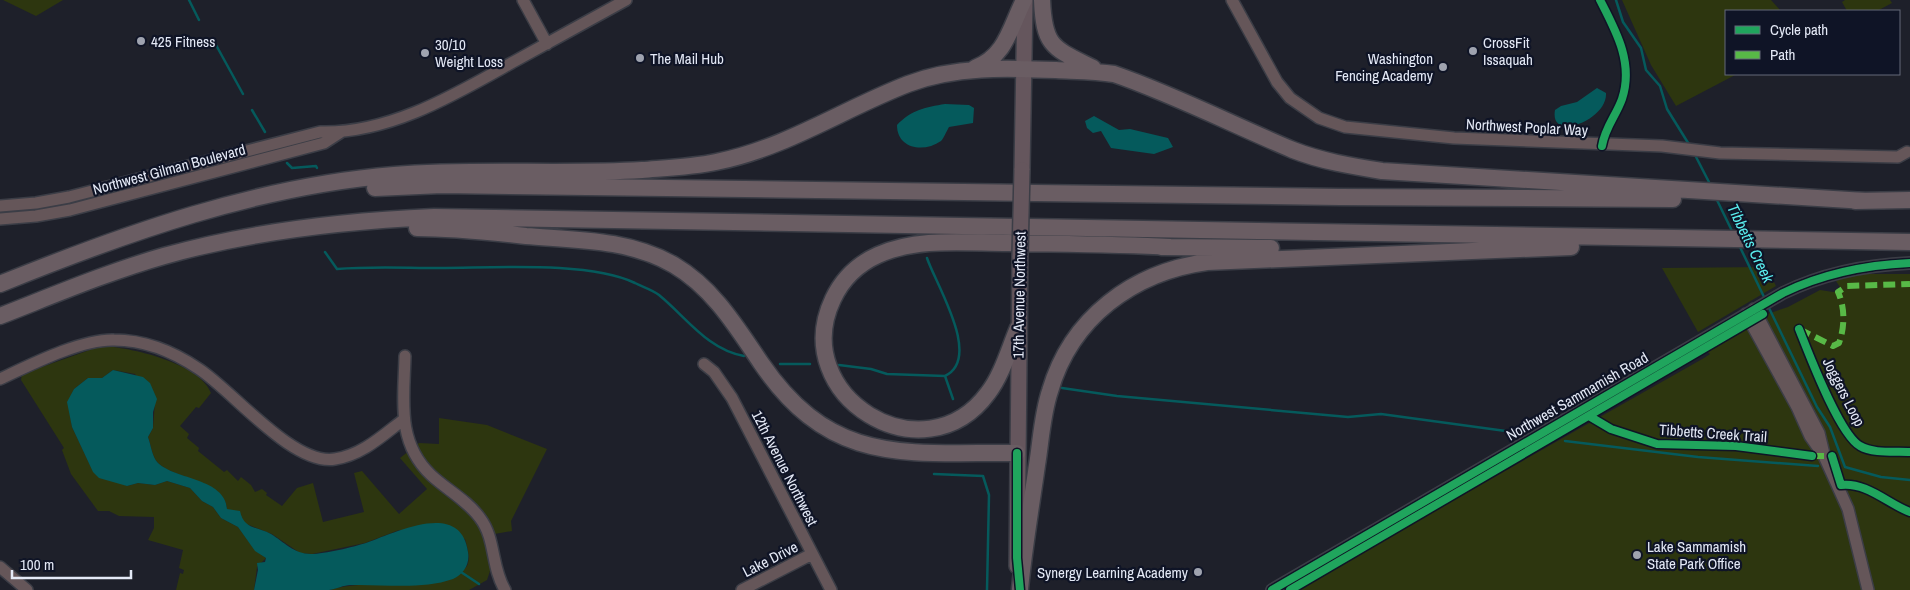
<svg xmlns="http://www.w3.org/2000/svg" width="1910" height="590" font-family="'Archivo Narrow',sans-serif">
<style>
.green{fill:#2d360f}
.water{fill:#055a5c}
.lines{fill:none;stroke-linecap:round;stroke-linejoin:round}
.stream{stroke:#055a5c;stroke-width:2.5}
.minor-casing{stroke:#3b3d46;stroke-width:14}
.major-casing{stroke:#3b3d46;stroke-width:18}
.highway-casing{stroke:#3b3d46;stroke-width:19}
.minor{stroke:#655659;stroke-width:11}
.major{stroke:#65565d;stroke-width:15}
.highway{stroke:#6a5d63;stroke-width:16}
.major-bridge-casing{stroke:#3b3d46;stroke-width:18;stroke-linecap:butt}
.major-bridge{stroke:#65565d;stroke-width:15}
.quiet{stroke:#58b947;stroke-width:6;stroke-dasharray:12 6;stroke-linecap:butt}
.cycleway-casing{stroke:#0f1426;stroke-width:11}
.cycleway{stroke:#20a55d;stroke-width:8}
.poi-dot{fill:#9fa3af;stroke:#0f1426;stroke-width:2}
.labels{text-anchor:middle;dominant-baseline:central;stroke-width:4.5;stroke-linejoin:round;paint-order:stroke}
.poi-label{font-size:15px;fill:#e4e9f6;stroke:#0f1426;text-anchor:start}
.street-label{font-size:15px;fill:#e4e9f6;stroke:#0f1426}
.water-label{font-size:16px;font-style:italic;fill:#5aedee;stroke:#0f1426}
</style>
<rect width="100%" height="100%" fill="#1e202a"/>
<path class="green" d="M3,0H63L36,16Z
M1622,0H1771L1781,11H1726V74H1737L1676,106L1651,65Z
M1845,0H1890L1892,3L1877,11H1847L1842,2Z
M1766,267L1776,286L1698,332L1662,268Z
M1854,274H1910V590H1295L1704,358L1710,354L1706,350L1749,326L1758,317L1788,307L1820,290L1833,292L1842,290L1836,281Z
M101,346C130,347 200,363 211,393L199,408L196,407L180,426L189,434L187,438L199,448L198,451L224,472L227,470L238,481L241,477L251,485L255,492L262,489L267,493L266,495L282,506L297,488L313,483L323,522L364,512L354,473L362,471L399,514L427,489L400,458L419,443L439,444V418L487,425L547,449L511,521L512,531L489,535L493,562L487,580L469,590H330C364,578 447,590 467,566C471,558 467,547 465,539L399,530L365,543L312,554L300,553L272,534L244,523L241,517L227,509C225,480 176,480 158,463C152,457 151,445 148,437L153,428L155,402L135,374L113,370L102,378H88L74,389L68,402L72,427L90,465L127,486L138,483L155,485L167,481L190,488L202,501L213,507L221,518L238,527L255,550L266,558L257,567L254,590H176L180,573L183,574L184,570L179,568L183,550L148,540L154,528V517L119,516L109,511H98L71,474L62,450L64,448L21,380L22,374Z"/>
<path class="water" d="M1597,88L1606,93C1608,120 1549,143 1555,110L1561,106L1577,102Z
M945,104L969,105L974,108L973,123L949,127C946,132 944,138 941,141C924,153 897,149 897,125C911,110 926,107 945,104Z
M1094,116L1119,130L1130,129L1168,138L1173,147L1154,154L1111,148L1101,131L1093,133L1087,128L1085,121Z
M113,370L143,377L150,383L157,399L153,412V428L148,437C151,445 152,457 158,463C176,480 225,478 227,509L240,511C244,530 257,526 271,534C284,542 294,554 311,554C325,554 353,547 366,543C395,533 461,499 468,552C470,564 464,574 453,579C422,590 383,584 351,585C343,585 337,589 329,590C305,590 278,590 254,590L258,570L257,563L265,562L266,558L255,551L238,527L221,518L213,507L202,501L190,488L167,481L155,485L138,483L127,486L99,478L93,472L72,427L67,402L74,389L88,378H102Z"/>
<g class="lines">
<path class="stream" d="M189,0L199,20
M1616,0L1623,22L1641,48L1646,70L1660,86L1667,109L1690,146
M216,45L243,94
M252,110L265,132
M1694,153L1711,186
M287,163L292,168L316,166L317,168
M1716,198L1733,233
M1739,245L1765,299
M325,252L337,269C371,266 405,268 440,268C494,268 588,261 635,283C643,287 653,290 659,295C686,317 708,350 744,356
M1768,306L1817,407L1830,427L1845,467L1881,477L1910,480
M780,364H810
M839,365L871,369L887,374L945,376C983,358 935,283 927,258
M945,376L953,399
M1062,388L1117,396L1348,417L1381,414L1513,432
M1565,441L1698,457L1818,466
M934,474L983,476L989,495L987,590
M461,572L479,584"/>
<g class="minor-casing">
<path id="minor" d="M523,0L547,44
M1232,0L1277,82L1290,98L1319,118L1345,127L1454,138L1662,146L1720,153L1898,157L1907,152
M0,206L36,203L69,197L320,132C390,134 456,94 515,61C552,41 589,20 626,0
M0,219L36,216L70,210L324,143L341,132
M1754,309L1819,433L1824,454
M1746,314L1797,407L1810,436L1824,456L1848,509L1868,590
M405,356C404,399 396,442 431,475C447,490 467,500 480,518C496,539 491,567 505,590
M704,364L714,372L732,398L831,590
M0,379C30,365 81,339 114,340C145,340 174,352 199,369C234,392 293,466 335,459C362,455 382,436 403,420
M0,567L27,590
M742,590L812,554
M1272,590L1783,293C1824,273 1865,265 1910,263"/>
</g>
<g class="major-casing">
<path id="major" d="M1022,170L1025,0
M1017,566L1020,256"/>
</g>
<g class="highway-casing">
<path id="highway" d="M1042,0C1044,47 1053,48 1093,68
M975,68C1006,56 1010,28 1024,0
M375,188L442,185L1340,197L1673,199
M1855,201L1910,200
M417,228C453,228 490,232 526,236C576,240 629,239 674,265C713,288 736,326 761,363C832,467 905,452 1017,453
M1161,247L1271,248
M0,284C126,233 258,186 394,175C476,168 559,175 642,170C667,168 692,167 716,162C786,148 843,109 908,84C955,66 1007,68 1056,70C1075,71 1095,71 1114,74C1175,95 1233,125 1293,150C1321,161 1351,166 1382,171L1865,201
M0,316C54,295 108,272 164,256C252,231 342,221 434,217L1910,242
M1018,328C1009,349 1002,375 988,393C924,480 787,396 833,299C842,280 858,264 878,255C918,237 965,243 1008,243C1062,244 1116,244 1170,247
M1020,589C1024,548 1031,507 1037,465C1041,441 1042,415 1050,391C1071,318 1133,272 1207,262L1571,247"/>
</g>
<use href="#minor" class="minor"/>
<use href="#major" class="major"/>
<use href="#highway" class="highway"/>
<g class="major-bridge-casing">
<path id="major-bridge" d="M1020,256L1022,170"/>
</g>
<use href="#major-bridge" class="major-bridge"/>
<path class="quiet" d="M1799,329L1833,346L1839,343C1845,327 1845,307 1838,292L1847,286L1910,284
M1812,456H1832"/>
<g class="cycleway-casing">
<path id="cycleway" d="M1600,0C1616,31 1634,63 1622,99C1616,116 1605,127 1602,146
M1799,329C1809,354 1839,434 1860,446C1873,454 1896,451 1910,452
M1589,416L1611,429L1657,444L1736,446L1812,456
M1017,453V558L1020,590
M1832,456L1841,485C1867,482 1888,504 1910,512
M1272,590L1783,293C1824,273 1865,265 1910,263
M1290,590L1763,314"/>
</g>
<use href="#cycleway" class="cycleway"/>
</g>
<g class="poi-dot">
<circle cx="141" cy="41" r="5"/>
<circle cx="1473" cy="51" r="5"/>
<circle cx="425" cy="53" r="5"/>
<circle cx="640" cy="58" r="5"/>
<circle cx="1443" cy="67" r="5"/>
<circle cx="1637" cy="555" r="5"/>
<circle cx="1198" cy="572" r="5"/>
</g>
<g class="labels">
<g class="poi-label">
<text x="151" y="41">425 Fitness</text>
<text x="1483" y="42">CrossFit<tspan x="1483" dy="17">Issaquah</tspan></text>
<text x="435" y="44">30/10<tspan x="435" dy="17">Weight Loss</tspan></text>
<text x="650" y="58">The Mail Hub</text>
<text x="1433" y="58" text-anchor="end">Washington<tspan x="1433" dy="17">Fencing Academy</tspan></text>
<text x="1647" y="546">Lake Sammamish<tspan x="1647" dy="17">State Park Office</tspan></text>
<text x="1188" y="572" text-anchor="end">Synergy Learning Academy</text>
</g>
<g class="street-label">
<text transform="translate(1527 127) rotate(3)">Northwest Poplar Way</text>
<text transform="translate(169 169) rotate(-15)">Northwest Gilman Boulevard</text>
<text transform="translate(1019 295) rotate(-89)">17th Avenue Northwest</text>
<text transform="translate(1844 392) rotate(63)">Joggers Loop</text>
<text transform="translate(1577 396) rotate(-30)">Northwest Sammamish Road</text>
<text transform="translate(1713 433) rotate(4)">Tibbetts Creek Trail</text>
<text transform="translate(785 468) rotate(63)">12th Avenue Northwest</text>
<text transform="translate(770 559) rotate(-27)">Lake Drive</text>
</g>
<g class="water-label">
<text transform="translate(1751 243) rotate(64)">Tibbetts Creek</text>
</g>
</g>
<rect x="1725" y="10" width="175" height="65" fill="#0f1426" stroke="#646979"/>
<rect x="1735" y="26" width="25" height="8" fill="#20a55d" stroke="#646979"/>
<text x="1770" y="35" font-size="15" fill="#e4e9f6">Cycle path</text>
<rect x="1735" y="51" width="25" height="8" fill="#58b947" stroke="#646979"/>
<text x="1770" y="60" font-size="15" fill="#e4e9f6">Path</text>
<path d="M12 570v8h119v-8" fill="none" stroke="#e4e9f6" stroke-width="2.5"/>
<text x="20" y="570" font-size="15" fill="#e4e9f6" stroke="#0f1426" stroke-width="4" paint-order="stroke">100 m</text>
</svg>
